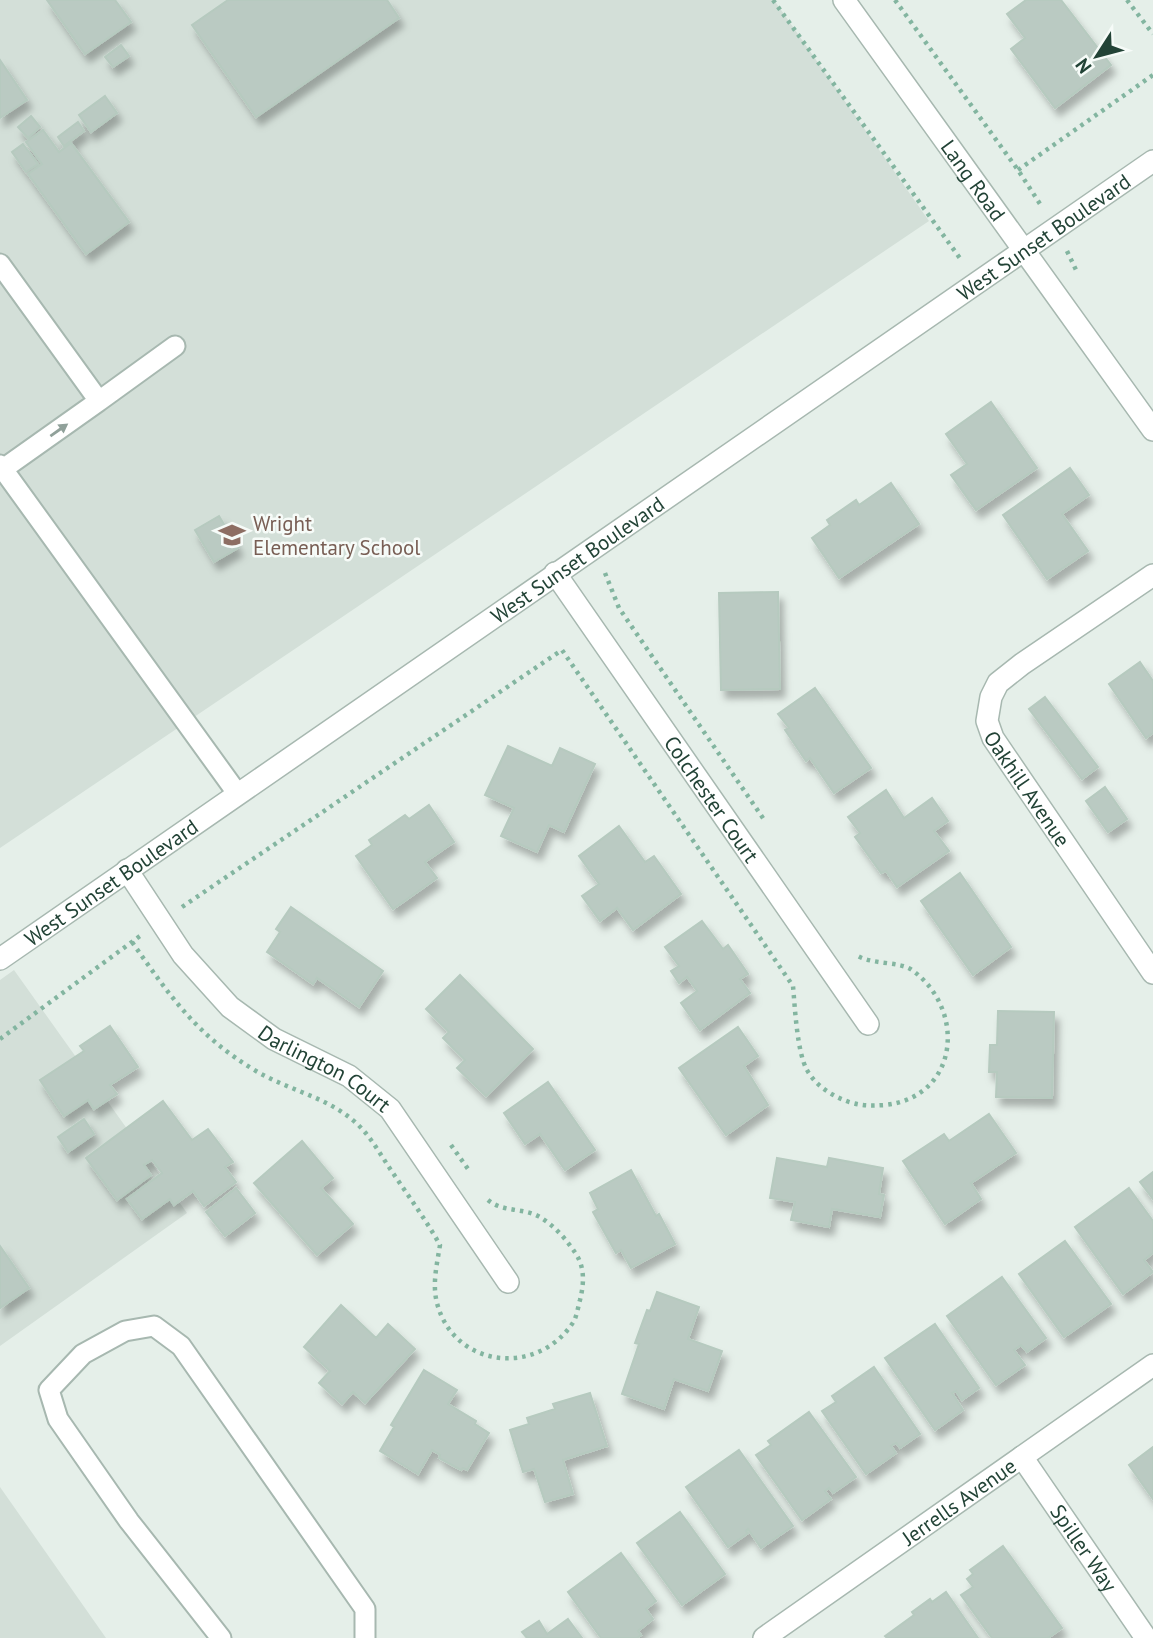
<svg xmlns="http://www.w3.org/2000/svg" width="1153" height="1638" font-family="'PT Sans',sans-serif">
<style>
.built{fill:#d3dfd8}
.building{fill:#bacac2;stroke:#b6cabf;stroke-width:2;filter:url(#shadow)}
.lines{fill:none;stroke-linecap:round;stroke-linejoin:round}
.service-casing{stroke:#a7b8b0;stroke-width:23}
.minor-casing{stroke:#a7b8b0;stroke-width:24}
.path{stroke:#83b5a0;stroke-width:4.5;stroke-dasharray:3.5 5;stroke-linecap:butt}
.service{stroke:#fff;stroke-width:19}
.minor{stroke:#fff;stroke-width:21}
.oneway{fill:#90a19a}
.labels{text-anchor:middle;dominant-baseline:central;stroke-width:5;stroke-linejoin:round;paint-order:stroke}
.street-label{font-size:21px;fill:#224336;stroke:#f6fbf8}
.education-label{font-size:21px;fill:#785e54;stroke:#f6fbf8;text-anchor:start}
</style>
<defs>
<filter id="shadow"><feDropShadow dx="4.5" dy="8" stdDeviation="3.5" flood-color="#0004"/></filter>
</defs>
<rect width="100%" height="100%" fill="#e5efe9"/>
<path class="built" d="M0,0H774L929,221L0,848Z
M14,970L187,1213L0,1346V980Z
M0,1487L106,1638H0Z"/>
<path class="building" d="M47,0H115L131,22L85,54Z
M228,0H387L399,18L256,117L192,25Z
M1026,0H1061L1111,65L1055,108L1011,49L1025,38L1007,14Z
M121,45L129,56L113,67L105,57Z
M0,60L27,100L0,118Z
M105,96L117,113L91,132L79,115Z
M31,116L40,127L28,138L18,127Z
M78,122L84,131L64,146L58,137Z
M43,130L59,152L71,143L129,222L86,254L28,174L42,164L26,142Z
M23,144L38,164L26,172L12,152Z
M991,402L1037,468L976,510L951,475L967,464L946,434Z
M1070,468L1089,495L1062,514L1088,551L1047,579L1003,515Z
M891,483L919,524L839,578L812,538L830,525L827,520L856,500L859,505Z
M219,516L238,548L214,562L195,530Z
M778,592L780,689L721,690L719,593Z
M1140,662L1153,681V733L1146,738L1109,684Z
M815,688L871,768L834,793L810,758L806,761L785,730L789,728L778,714Z
M1045,697L1098,767L1082,779L1029,709Z
M508,746L552,766L560,748L595,764L564,832L549,825L537,852L501,836L514,808L485,795Z
M1105,787L1127,819L1108,832L1086,801Z
M886,790L904,818L932,798L948,821L934,831L949,851L897,887L886,871L881,873L855,837L860,833L848,817Z
M429,805L454,842L425,862L437,878L393,909L356,856L372,845L369,840L405,815L409,819Z
M619,826L645,862L654,856L681,894L633,930L617,908L600,921L582,896L599,884L579,856Z
M960,873L1011,947L973,975L921,901Z
M291,907L383,971L359,1007L317,978L313,984L267,952L280,932L276,929Z
M702,921L723,949L728,945L748,974L740,979L750,993L700,1030L681,1003L697,991L687,977L679,983L671,971L679,966L665,947Z
M460,975L533,1049L486,1096L457,1068L465,1060L443,1038L449,1032L426,1009Z
M998,1011L1054,1012L1052,1098L996,1097L997,1072H989L990,1045H997Z
M110,1026L138,1067L110,1085L117,1094L94,1109L88,1100L64,1116L40,1080L84,1051L80,1046Z
M738,1027L758,1056L744,1066L768,1105L726,1135L679,1068Z
M548,1082L595,1150L565,1170L540,1134L525,1144L504,1113Z
M163,1101L192,1140L208,1129L233,1162L225,1167L236,1182L204,1206L193,1191L174,1205L170,1199L142,1219L127,1199L162,1173L152,1160L144,1165L151,1175L117,1200L86,1158Z
M989,1114L1016,1153L971,1183L981,1199L945,1224L903,1161L944,1134L949,1141Z
M84,1119L94,1134L68,1152L58,1137Z
M302,1141L333,1178L321,1188L353,1224L317,1255L254,1183Z
M777,1158L827,1167L829,1158L883,1168L879,1194L884,1195L880,1217L832,1209L829,1227L791,1220L795,1202L770,1198Z
M631,1170L656,1216L659,1214L675,1244L631,1268L621,1250L616,1253L593,1212L598,1209L590,1193Z
M1153,1172V1199L1140,1182Z
M236,1188L255,1213L225,1236L206,1212Z
M1129,1188L1153,1221V1253L1144,1260L1153,1272L1123,1294L1075,1227Z
M1065,1241L1111,1304L1064,1337L1019,1274Z
M0,1246L29,1288L0,1308Z
M1002,1277L1046,1338L1027,1352L1021,1345L1014,1350L1025,1365L996,1385L947,1316Z
M657,1292L699,1307L688,1339L722,1351L708,1391L674,1379L664,1409L622,1394L639,1344L635,1343L647,1310L650,1311Z
M341,1305L376,1338L388,1324L415,1349L365,1403L353,1392L342,1404L319,1383L330,1371L304,1347Z
M935,1324L979,1388L962,1400L956,1391L952,1393L963,1410L935,1430L885,1358Z
M874,1367L920,1434L900,1448L896,1443L891,1446L896,1453L866,1474L822,1411L836,1402L832,1396Z
M424,1370L457,1390L448,1404L476,1421L475,1424L489,1433L467,1470L463,1468L461,1470L439,1458L440,1455L432,1450L418,1474L380,1451L394,1427L391,1425Z
M590,1393L607,1446L563,1460L573,1494L545,1502L534,1469L523,1472L510,1430L529,1424L527,1418L555,1409L553,1404Z
M809,1412L856,1477L833,1493L829,1488L825,1491L831,1499L802,1520L756,1455L771,1445L768,1441Z
M1153,1447V1499L1129,1465Z
M739,1450L793,1526L761,1548L748,1529L746,1531L748,1533L728,1547L686,1487Z
M680,1512L725,1574L682,1605L637,1543Z
M1003,1546L1062,1628L1048,1638H992L961,1595L973,1587L967,1579L973,1574L970,1570Z
M621,1553L656,1601L646,1609L653,1619L638,1631L641,1635L637,1638H601L568,1592Z
M946,1592L978,1638H887L885,1636L914,1615L912,1612L930,1599L932,1602Z
M568,1619L582,1638H527L522,1632L539,1621L547,1634Z"/>
<g class="lines">
<g class="service-casing">
<path id="service" d="M0,264L99,401L3,469
M99,401L175,346
M0,465L237,793
M221,1638L129,1521L58,1419L49,1390L83,1354L125,1331L154,1326L181,1346L365,1609V1638"/>
</g>
<g class="minor-casing">
<g id="minor">
<path id="s1" d="M844,0L1153,430"/>
<path id="s2" d="M555,573L868,1024"/>
<path id="s3" d="M1153,575L1022,664L998,683L991,697L987,721L993,738L1153,973"/>
<path id="s4" d="M127,870L183,955L230,1007L274,1039L349,1076L390,1109L508,1282"/>
<path id="s5" d="M0,959L1153,161"/>
<path id="s6" d="M1022,1457L1146,1638"/>
<path id="s7" d="M764,1638L1153,1365"/>
</g>
</g>
<path class="path" d="M773,0L962,261
M895,0L1018,170L1042,207
M1127,0L1153,34
M1018,170L1153,75
M1067,251L1077,272
M605,573L619,608L765,821
M182,907L562,650L793,986C795,1008 797,1052 807,1070C816,1086 832,1096 849,1102C862,1106 871,1106 885,1105C959,1097 967,1010 912,970C899,961 872,965 856,955
M132,942C170,996 197,1036 256,1071C288,1090 327,1097 355,1122C371,1136 381,1156 393,1173C409,1197 426,1220 440,1245C437,1264 432,1284 437,1303C454,1369 539,1377 574,1321C577,1315 578,1307 580,1300C584,1284 585,1268 576,1254C567,1240 553,1224 538,1216C523,1208 502,1212 488,1200
M0,1039L140,936
M451,1145L468,1169"/>
<use href="#service" class="service"/>
<use href="#minor" class="minor"/>
</g>
<defs><path id="oneway-solid" d="M-6-.8H1V-3.2L6.5 0L1 3.2V.8H-6Z" transform="scale(1.75)"/></defs>
<use class="oneway" href="#oneway-solid" transform="translate(59 430) rotate(-35)"/>
<defs>
<g id="school-bare" transform="scale(2.1)"><path d="M0-5L7-2L0 1L-7-2ZM-4 1L0 2.5L4 1V4Q0 6-4 4Z" fill="#8d6e63" stroke="#f6fbf8" stroke-width="2.5" paint-order="stroke"/></g>
</defs>
<g fill-rule="evenodd">
<use href="#school-bare" x="232" y="535"/>
</g>
<g class="labels">
<g class="street-label">
<text stroke="none"><textPath href="#s1" startOffset="222">Lang Road</textPath></text>
<text stroke="none"><textPath href="#s5" startOffset="1269">West Sunset Boulevard</textPath></text>
<text stroke="none"><textPath href="#s5" startOffset="702">West Sunset Boulevard</textPath></text>
<text stroke="none"><textPath href="#s3" startOffset="308">Oakhill Avenue</textPath></text>
<text stroke="none"><textPath href="#s2" startOffset="275">Colchester Court</textPath></text>
<text stroke="none"><textPath href="#s5" startOffset="135">West Sunset Boulevard</textPath></text>
<text stroke="none"><textPath href="#s4" startOffset="285">Darlington Court</textPath></text>
<text stroke="none"><textPath href="#s7" startOffset="238">Jerrells Avenue</textPath></text>
<text stroke="none"><textPath href="#s6" startOffset="110">Spiller Way</textPath></text>
</g>
<g class="education-label">
<text x="253" y="523">Wright<tspan x="253" dy="24">Elementary School</tspan></text>
</g>
</g>
<g transform="translate(1097 56) rotate(234)" stroke="#f6fbf8" stroke-width="5" paint-order="stroke">
<path d="M0-5L12 26L0 18L-12 26Z" fill="#224336"/>
<text y="-10" font-size="19" font-weight="bold" text-anchor="middle" fill="#224336">N</text>
</g>
</svg>
